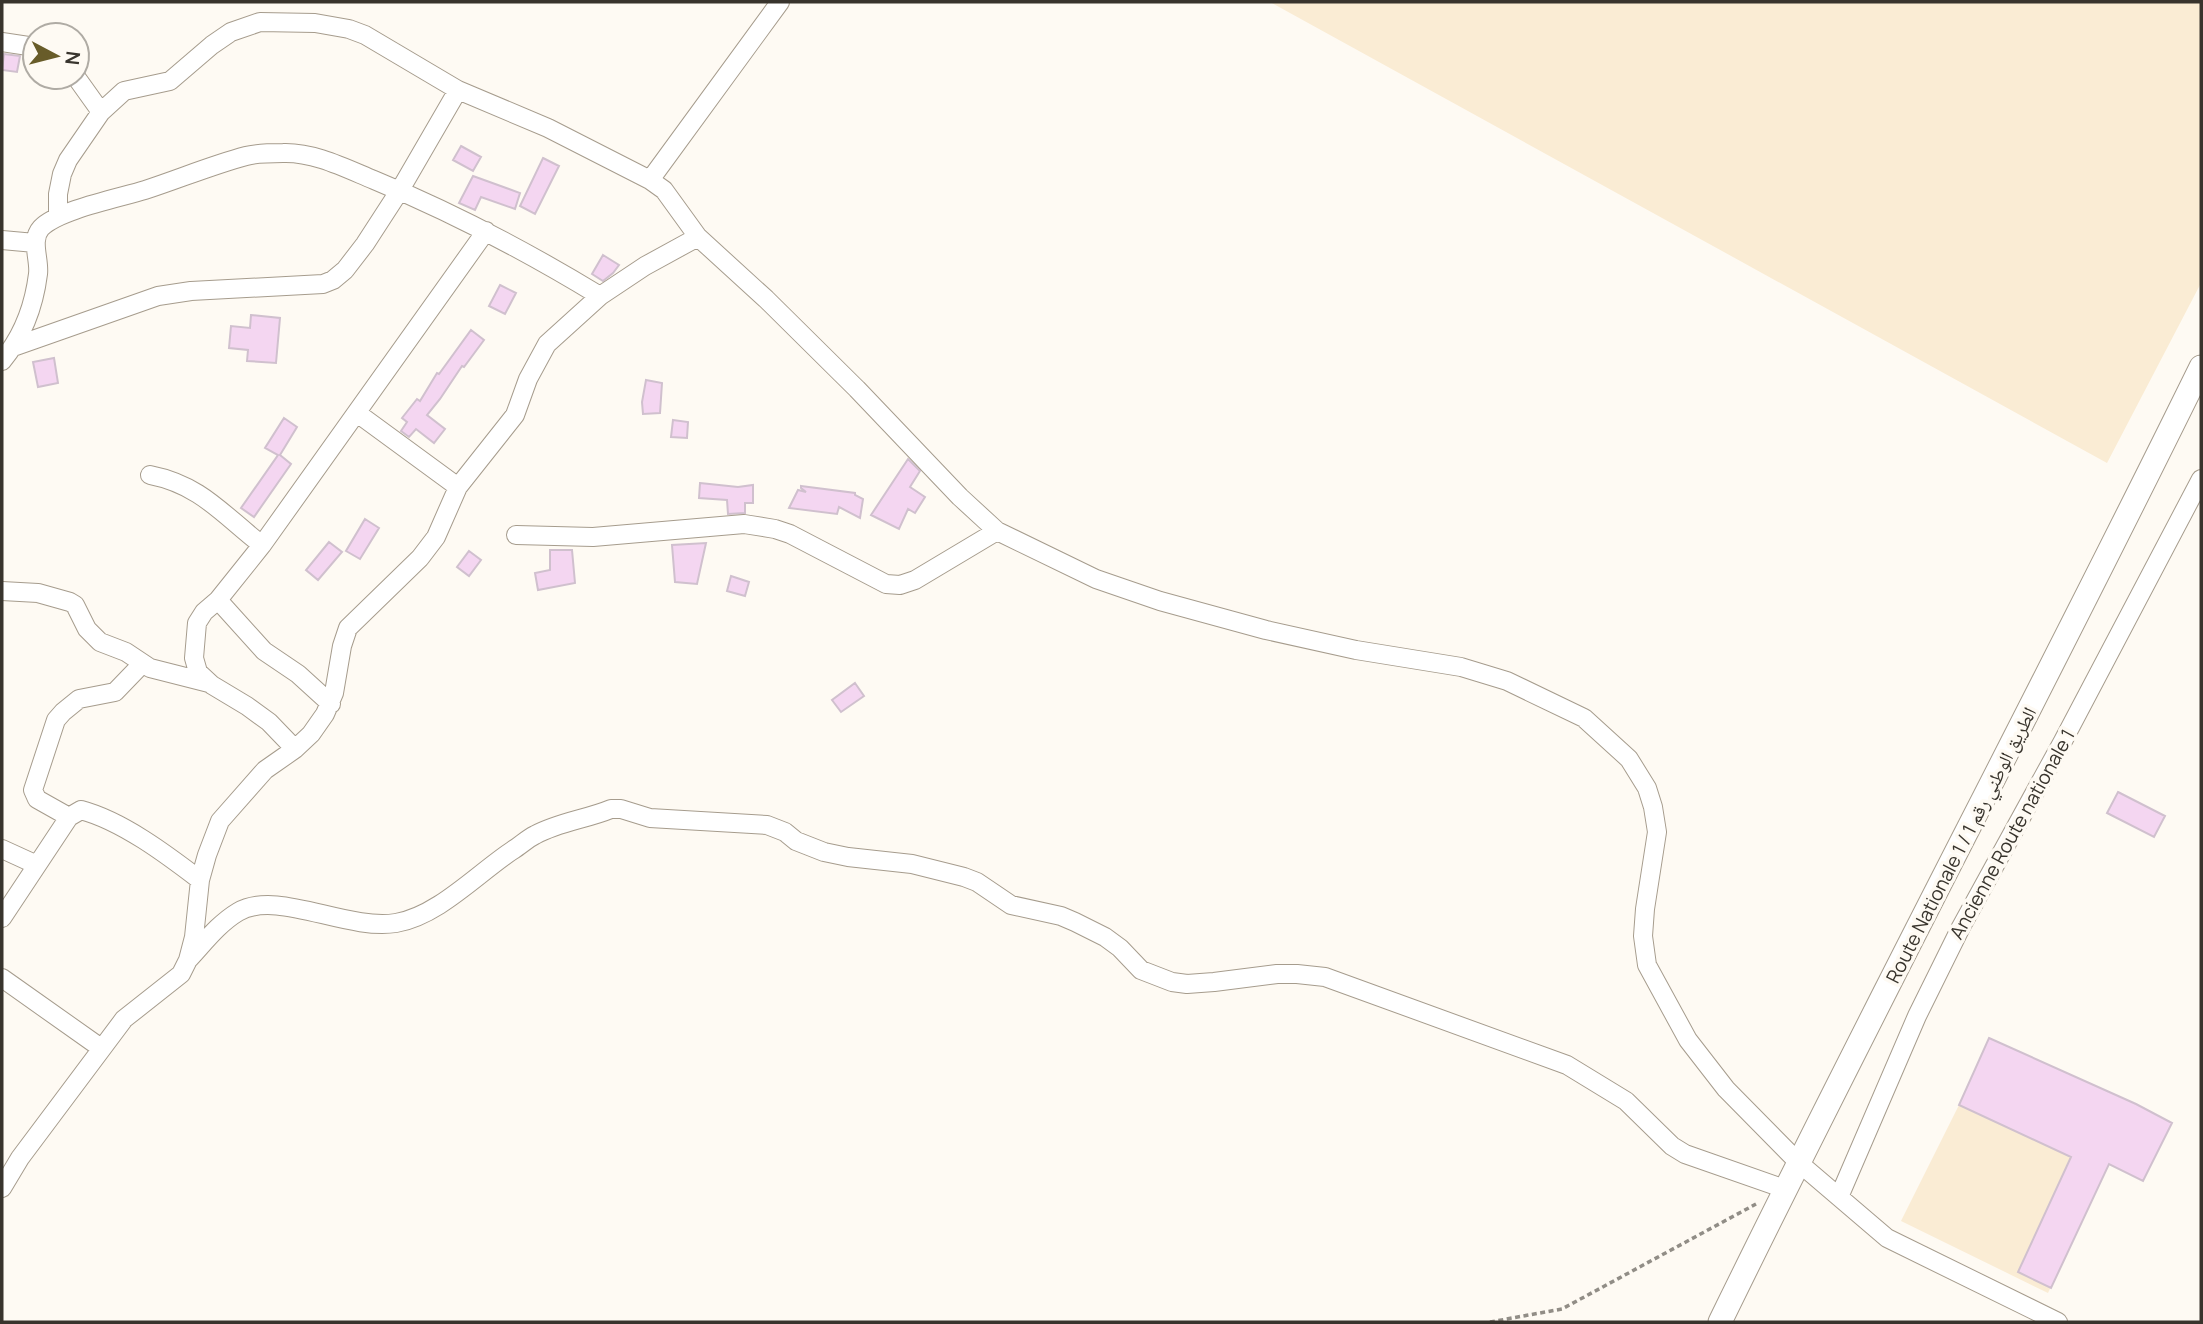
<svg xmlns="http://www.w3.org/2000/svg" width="2203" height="1324" font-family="Manrope,'Noto Naskh Arabic',sans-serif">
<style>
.built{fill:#faecd4}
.building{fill:#f4d6f1;stroke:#d0c0ce;stroke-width:2}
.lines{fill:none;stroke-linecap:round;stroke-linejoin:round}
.minor-casing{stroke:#a69c8d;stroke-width:20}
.major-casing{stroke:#a69c8d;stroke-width:25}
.path{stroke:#918d86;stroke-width:3.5;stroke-dasharray:5 3.5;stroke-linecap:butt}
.minor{stroke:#fff;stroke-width:18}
.major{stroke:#fff;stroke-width:23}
.labels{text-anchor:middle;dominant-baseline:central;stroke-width:7;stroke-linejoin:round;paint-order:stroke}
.street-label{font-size:19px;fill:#38342d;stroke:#fefaf3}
</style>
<rect width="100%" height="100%" fill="#fefaf3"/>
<path class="built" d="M1270,2H2201V283L2107,463Z
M1989,1038L2136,1104L2048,1293L1901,1221L1959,1105Z"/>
<path class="building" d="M4,54L20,56L17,72L2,70Z
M461,146L481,157L473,171L453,160Z
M543,158L559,166L535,214L520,206Z
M473,176L520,193L515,209L481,197L475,210L459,203Z
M603,255L619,265L613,273L603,281L592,274Z
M500,285L516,293L505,314L489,306Z
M251,315L280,318L276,363L247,361L248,350L229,348L231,326L250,328Z
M471,330L484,340L464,367L462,366L440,399L427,415L445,429L434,443L416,429L409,437L401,431L407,422L402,418L417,399L420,401L437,373L439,374Z
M54,358L58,383L38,387L33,362Z
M646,380L662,383L660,413L643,414L642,402Z
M284,418L297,427L280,455L291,464L254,517L241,508L278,455L265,448Z
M673,420L688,422L687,438L671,437Z
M908,459L920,471L910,487L925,497L915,513L908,509L899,529L871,515Z
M700,483L738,487L753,485V503H745V513L728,514L727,500L699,498Z
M801,486L855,493V495L863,499L860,518L839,507L837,514L789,508L798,490L806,492L801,488Z
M365,519L379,528L360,559L346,551Z
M329,542L342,552L318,580L306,570Z
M706,543L697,584L675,582L672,545Z
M550,550H572L575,583L538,590L535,573L550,570Z
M469,551L481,560L469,576L457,567Z
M731,576L749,582L745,596L727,591Z
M855,683L864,696L841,712L832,700Z
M2118,792L2165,816L2154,837L2107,813Z
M1989,1038L2136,1104L2172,1123L2143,1181L2109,1164L2051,1288L2018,1272L2071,1157L1959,1105Z"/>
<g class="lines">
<g class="minor-casing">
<path id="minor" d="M2,42L35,47
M76,77L101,112
M650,180L780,2
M58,216V194L62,174L68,160L101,112L124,91L170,81L212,45L231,32L260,22L315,23L349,29L365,35L458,90L548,128L650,180L664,190L698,237L766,299L857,389L960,497L997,531L1096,579L1160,601L1266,630L1356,650L1461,667L1507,681L1584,718L1629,759L1647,788L1653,807L1657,832L1645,909L1643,936L1647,965L1688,1040L1726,1089L1798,1162L1887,1238L2058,1322
M2,240L35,243
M13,347L158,296L191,291L323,284L333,280L345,270L365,244L400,190L458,90
M2,361C22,337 34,306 38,274C40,260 30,240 41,228C58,210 119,198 145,190C179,179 212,165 246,156C257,153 271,153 283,153C314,152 345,168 374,180C454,213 526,251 600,296
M357,413L458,487
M150,475C201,485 223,515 262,545
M516,535L593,537L744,524L775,529L790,534L886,584L900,585L915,580L997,531
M2,591L38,593L70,602L75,605L87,629L100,642L126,652L150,668L209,683
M218,600L264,651L298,674L331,704
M295,749L269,722L247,706L212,685L198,672L194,658L197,623L204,612L218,600L262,545L486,231
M69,817L37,799L33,790L56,720L63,712L79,699L115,692L142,664
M2,849L37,865
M2,918L69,817L81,810C122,821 166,854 200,880
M188,960C204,943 218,924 238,912C277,889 346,931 396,923C438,916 478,873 513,850C521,845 527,839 535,835C559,822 587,819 611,809H621L650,818L767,825L785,832L796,841L824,852L848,857L912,864L964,877L977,882L1011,905L1061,916L1075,922L1105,937L1120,948L1141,970L1172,982L1187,984L1214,982L1277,974H1297L1325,977L1567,1065L1626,1101L1672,1146L1685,1154L1785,1189
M2,978L101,1048
M2,1188L20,1158L124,1019L181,974L188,960L194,937L200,880L207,855L220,821L265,770L295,749L311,734L325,714L334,693L342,646L348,628L420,558L436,537L458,487L515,415L528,379L547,344L600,296L645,266L698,237
M1839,1197L1917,1016L1961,927L2063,741L2201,479"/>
</g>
<g class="major-casing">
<path id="major" d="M1720,1322C1876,1002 2044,687 2201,367"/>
</g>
<path class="path" d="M1490,1322L1562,1309L1756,1204"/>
<use href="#minor" class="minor"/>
<use href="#major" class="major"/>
</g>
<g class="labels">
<g class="street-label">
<text transform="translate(2012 834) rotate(-61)">Ancienne Route nationale 1</text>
<text transform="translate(1961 845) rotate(-63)">Route Nationale 1 / الطريق الوطني رقم 1</text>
</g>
</g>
<rect width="2203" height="1324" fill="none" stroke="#38342d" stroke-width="7"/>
<g transform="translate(56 56) rotate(97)"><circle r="33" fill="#fefaf3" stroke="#afaba4" stroke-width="2"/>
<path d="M0-5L12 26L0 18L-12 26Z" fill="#685c29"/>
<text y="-10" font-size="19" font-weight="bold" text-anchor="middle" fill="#38342d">N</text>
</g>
</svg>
